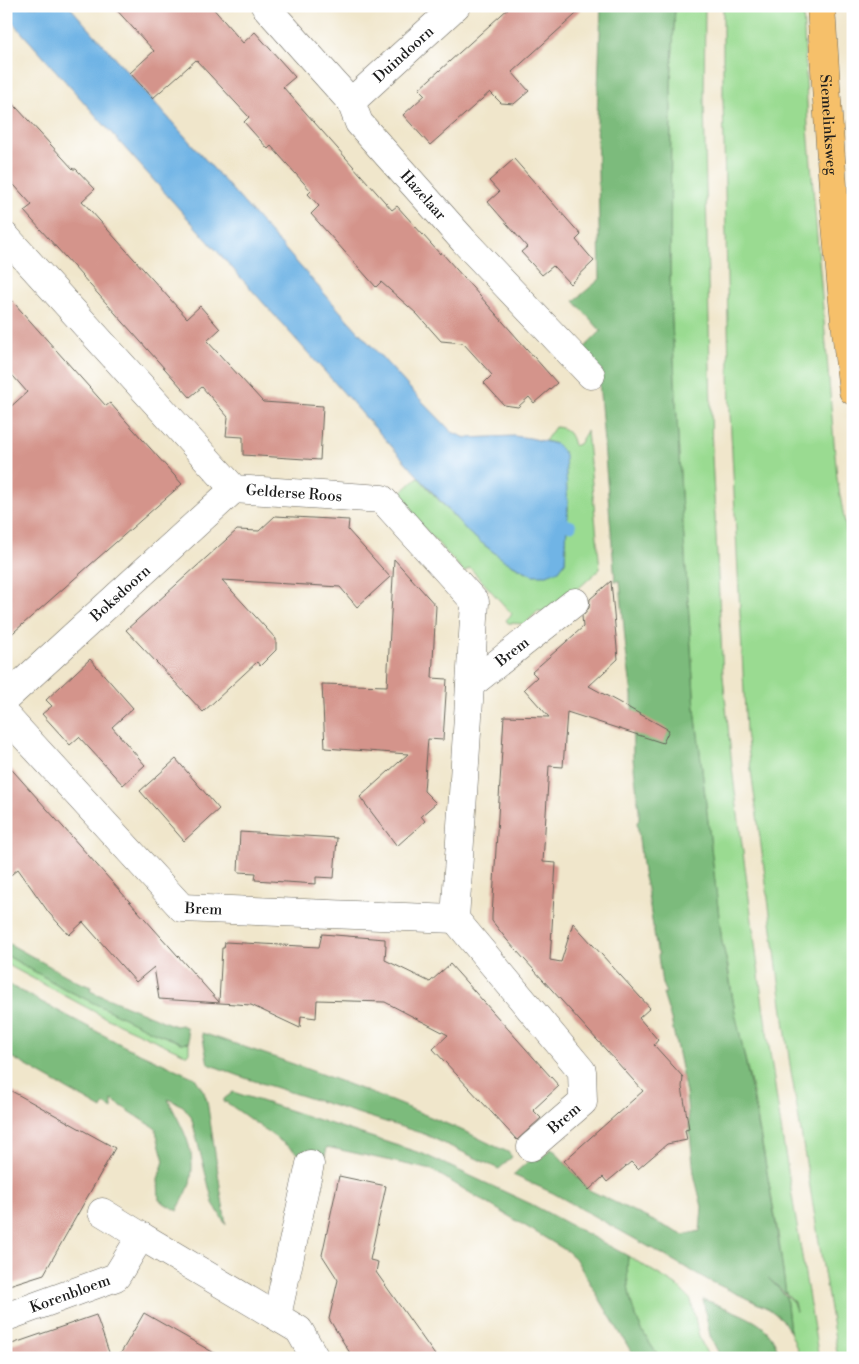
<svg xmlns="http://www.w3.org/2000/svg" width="859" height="1364" font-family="'Libre Bodoni',serif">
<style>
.green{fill:#9adb91;stroke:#5b7c56}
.forest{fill:#7bbb7b;stroke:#4c6c4c}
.water{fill:#6fb4e5;stroke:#466880}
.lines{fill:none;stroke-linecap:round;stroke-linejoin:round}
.stream{stroke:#6fb4e5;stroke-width:11}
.building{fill:#d4948b}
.minor-casing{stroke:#666359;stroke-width:29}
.primary-casing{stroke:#666359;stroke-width:29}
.minor{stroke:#fff;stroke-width:28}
.primary{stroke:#f6c06b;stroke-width:28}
.labels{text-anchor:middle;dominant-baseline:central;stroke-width:4;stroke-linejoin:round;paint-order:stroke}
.street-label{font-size:15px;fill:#1c1c1c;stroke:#fff}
</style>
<rect width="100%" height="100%" fill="#fff"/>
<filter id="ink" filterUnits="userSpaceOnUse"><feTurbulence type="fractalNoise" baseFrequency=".02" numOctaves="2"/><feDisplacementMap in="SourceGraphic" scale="10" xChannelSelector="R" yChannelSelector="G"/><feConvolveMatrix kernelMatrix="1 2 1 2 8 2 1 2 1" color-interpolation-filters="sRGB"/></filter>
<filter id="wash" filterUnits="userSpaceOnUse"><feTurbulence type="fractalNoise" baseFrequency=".0096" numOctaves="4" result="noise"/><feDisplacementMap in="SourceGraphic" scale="20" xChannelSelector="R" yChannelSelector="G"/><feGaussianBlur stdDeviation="1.12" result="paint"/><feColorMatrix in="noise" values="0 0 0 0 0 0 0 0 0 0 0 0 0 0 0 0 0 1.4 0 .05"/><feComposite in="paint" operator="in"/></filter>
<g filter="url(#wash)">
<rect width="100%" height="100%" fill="#f0e6cb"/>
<path class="green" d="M675,6H705L704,101L712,456L723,676L733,776L763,1005L783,1141L818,1353L814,1358L800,1356L790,1332L786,1296L793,1302L796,1312L794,1302L786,1294L778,1233L752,1088L736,1020L728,966L722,943L695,709L681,494L670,285L671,85Z
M723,6H803L808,128L837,478L853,569V1358H838L790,1065L746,732L730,413L723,99Z
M555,427C567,427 572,435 574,446L579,444L587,431L600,569L570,596L548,612L538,611L525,624L508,623L506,620L512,614L470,568L464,572L396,497L418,477C453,516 484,554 533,575L565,562L568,507L563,451L556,444L545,441Z
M6,955L65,989L151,1031L181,1043L189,1042V1052L187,1055L106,1018L6,964Z
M628,1256L676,1285L691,1300L699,1337L709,1358H660C636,1326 624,1296 628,1256Z"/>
<path class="forest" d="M601,6H675L671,85L670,285L681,494L695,709L722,942C729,968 731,995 737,1021C756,1111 774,1202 786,1294L768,1278L786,1296L790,1332L782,1319L769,1309L708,1280L553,1193L513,1175L536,1154L540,1159L552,1148L589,1190L683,1235L700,1231L702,1207L694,1174L686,1093L671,1019L663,994L666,993L662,984L658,956L659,954L657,951L647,889L643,873L637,822L639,820V810L633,759L632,695L626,651L620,581H615L598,368L582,350L601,331L574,301L600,279L597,119Z
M6,942L78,982L91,987L90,991L175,1026L181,1025L186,1027L189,1042L182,1043L151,1031L65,989L6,955Z
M6,983L124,1046L195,1078L204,1092L207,1101L226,1225L213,1203L191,1116L183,1106L168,1099C181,1127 198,1150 190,1183C188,1192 181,1202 177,1211L159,1200L158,1179L164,1161L155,1128L112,1100V1109L104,1104L102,1109L6,1054Z
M202,1033C289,1061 375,1093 459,1129C476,1136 491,1145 508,1152L512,1157L499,1169L424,1134L245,1078L208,1064Z
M233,1092L423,1154L531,1204L628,1256C624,1296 636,1326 660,1358H635L575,1258L567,1251L432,1170L327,1147L323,1165L322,1161L300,1155L226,1102L224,1103V1099Z
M703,1299C720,1306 754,1317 766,1330C774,1338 777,1348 781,1358H721L710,1336Z"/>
<path class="water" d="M6,6H69L347,319L417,396L452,432L466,438L514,436L530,438L556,444L563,451L565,455L568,507L565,562L559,570L547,575H533L505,561L469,533L6,15Z"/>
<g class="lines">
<path class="stream" d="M554,520L571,526"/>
</g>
<g id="blocks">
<path class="building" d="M113,6H211L243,43L255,32L295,77L283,87L392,210L397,206L440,254L441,252L557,383L534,403L529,397L518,407L504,405L484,383L492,375L463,343L441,341L417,314L381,282L376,287L311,214L319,206L308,194L311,191L271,146L268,149L244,122L249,117L196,60L153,98L130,73L154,51Z
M511,6H585L512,72L529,91L514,104L501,103L490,92L430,145L403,115L425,95L419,89Z
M6,96L73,169H76L95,189L82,201L187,318L200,306L220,329L207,341L263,402L323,406L320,460L243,455V437L226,436L228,417L202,387L190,397L24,211L32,205L6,176Z
M514,159L581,235L576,240L594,261L570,284L553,266L542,275L521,252L527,247L488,202L499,192L489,181Z
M6,294L106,406L110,403L182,484L6,639V411L27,392L6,368Z
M275,516L349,520L348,530L390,577L357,607L340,587L222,580L276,639V650L260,666L257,662L203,712L126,630L237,530L259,531Z
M394,559L436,606L432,678L447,679L443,740L428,739L424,791L436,803L421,816L425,821L397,846L360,797L408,754L325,748L322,684L387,686Z
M611,581L618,659L589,686L669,730L663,743L567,712L563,767L549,766L543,862L556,863L550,960L561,962L573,923L650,1008L639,1018L658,1040L654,1045L683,1077L682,1087L689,1129L685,1130L687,1140L667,1144L638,1169L631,1162L607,1182L603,1177L589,1190L564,1161L643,1091L507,940L492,921V916L504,716L549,717L524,689L537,677L532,672L583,627L582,616L589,608L590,599Z
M90,659L133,708L112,727L145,765L123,785L79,737L70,745L42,714L52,706L46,700Z
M176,759L219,809L184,841L140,791Z
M6,763L219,1002L222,948H224L225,942L319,947L322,934L385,939V945H386L385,960L430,982L450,964L559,1086L533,1110L541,1118L517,1140L433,1049L448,1035L385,1002L317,1000L316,1018L301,1016L300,1028L251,1005L159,999L154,967L136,982L83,922L69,935L49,913L18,869L6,879Z
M240,832L337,838L334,878L316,877V884L255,880L256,873L238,872Z
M6,1088L115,1148L44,1274L6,1286Z
M339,1176L386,1186L370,1260L378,1262L376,1272L437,1358H353L329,1319L338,1280L322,1255Z
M144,1313L172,1329L223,1358H118Z
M96,1315L111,1358H6V1346Z"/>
</g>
</g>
<g filter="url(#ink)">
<use href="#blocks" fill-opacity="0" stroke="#666359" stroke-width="1"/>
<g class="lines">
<g class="minor-casing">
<g id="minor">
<path id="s1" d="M265,6L351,102L359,123L464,241L591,375"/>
<path id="s2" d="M351,102L456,6"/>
<path id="s3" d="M6,237L234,489L382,499L475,602L470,685"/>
<path id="s4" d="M6,698L234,489"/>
<path id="s5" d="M6,716L182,908L455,919"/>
<path id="s6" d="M531,1147L583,1102L582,1071L455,919L470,685L575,602"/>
<path d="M102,1212L141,1236"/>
<path d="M277,1316L310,1164"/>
<path id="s7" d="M6,1317L116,1277L141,1236L299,1330L315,1358"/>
</g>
</g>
<g class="primary-casing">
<g id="primary">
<path id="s8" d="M821,6C829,135 837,263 853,391"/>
</g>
</g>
<use href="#minor" class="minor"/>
<use href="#primary" class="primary"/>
</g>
</g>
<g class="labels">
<g class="street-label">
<text stroke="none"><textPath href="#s2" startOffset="71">Duindoorn</textPath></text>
<text stroke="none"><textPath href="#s8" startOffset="119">Siemelinksweg</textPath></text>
<text stroke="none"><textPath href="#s1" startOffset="248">Hazelaar</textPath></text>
<text stroke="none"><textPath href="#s3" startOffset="400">Gelderse Roos</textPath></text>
<text stroke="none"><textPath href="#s4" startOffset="155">Boksdoorn</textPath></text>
<text stroke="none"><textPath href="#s6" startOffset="586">Brem</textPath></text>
<text stroke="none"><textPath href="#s5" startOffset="282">Brem</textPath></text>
<text stroke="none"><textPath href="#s6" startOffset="44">Brem</textPath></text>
<text stroke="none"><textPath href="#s7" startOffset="68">Korenbloem</textPath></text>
</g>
</g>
<rect width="859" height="1364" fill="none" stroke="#fff" stroke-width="25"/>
</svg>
